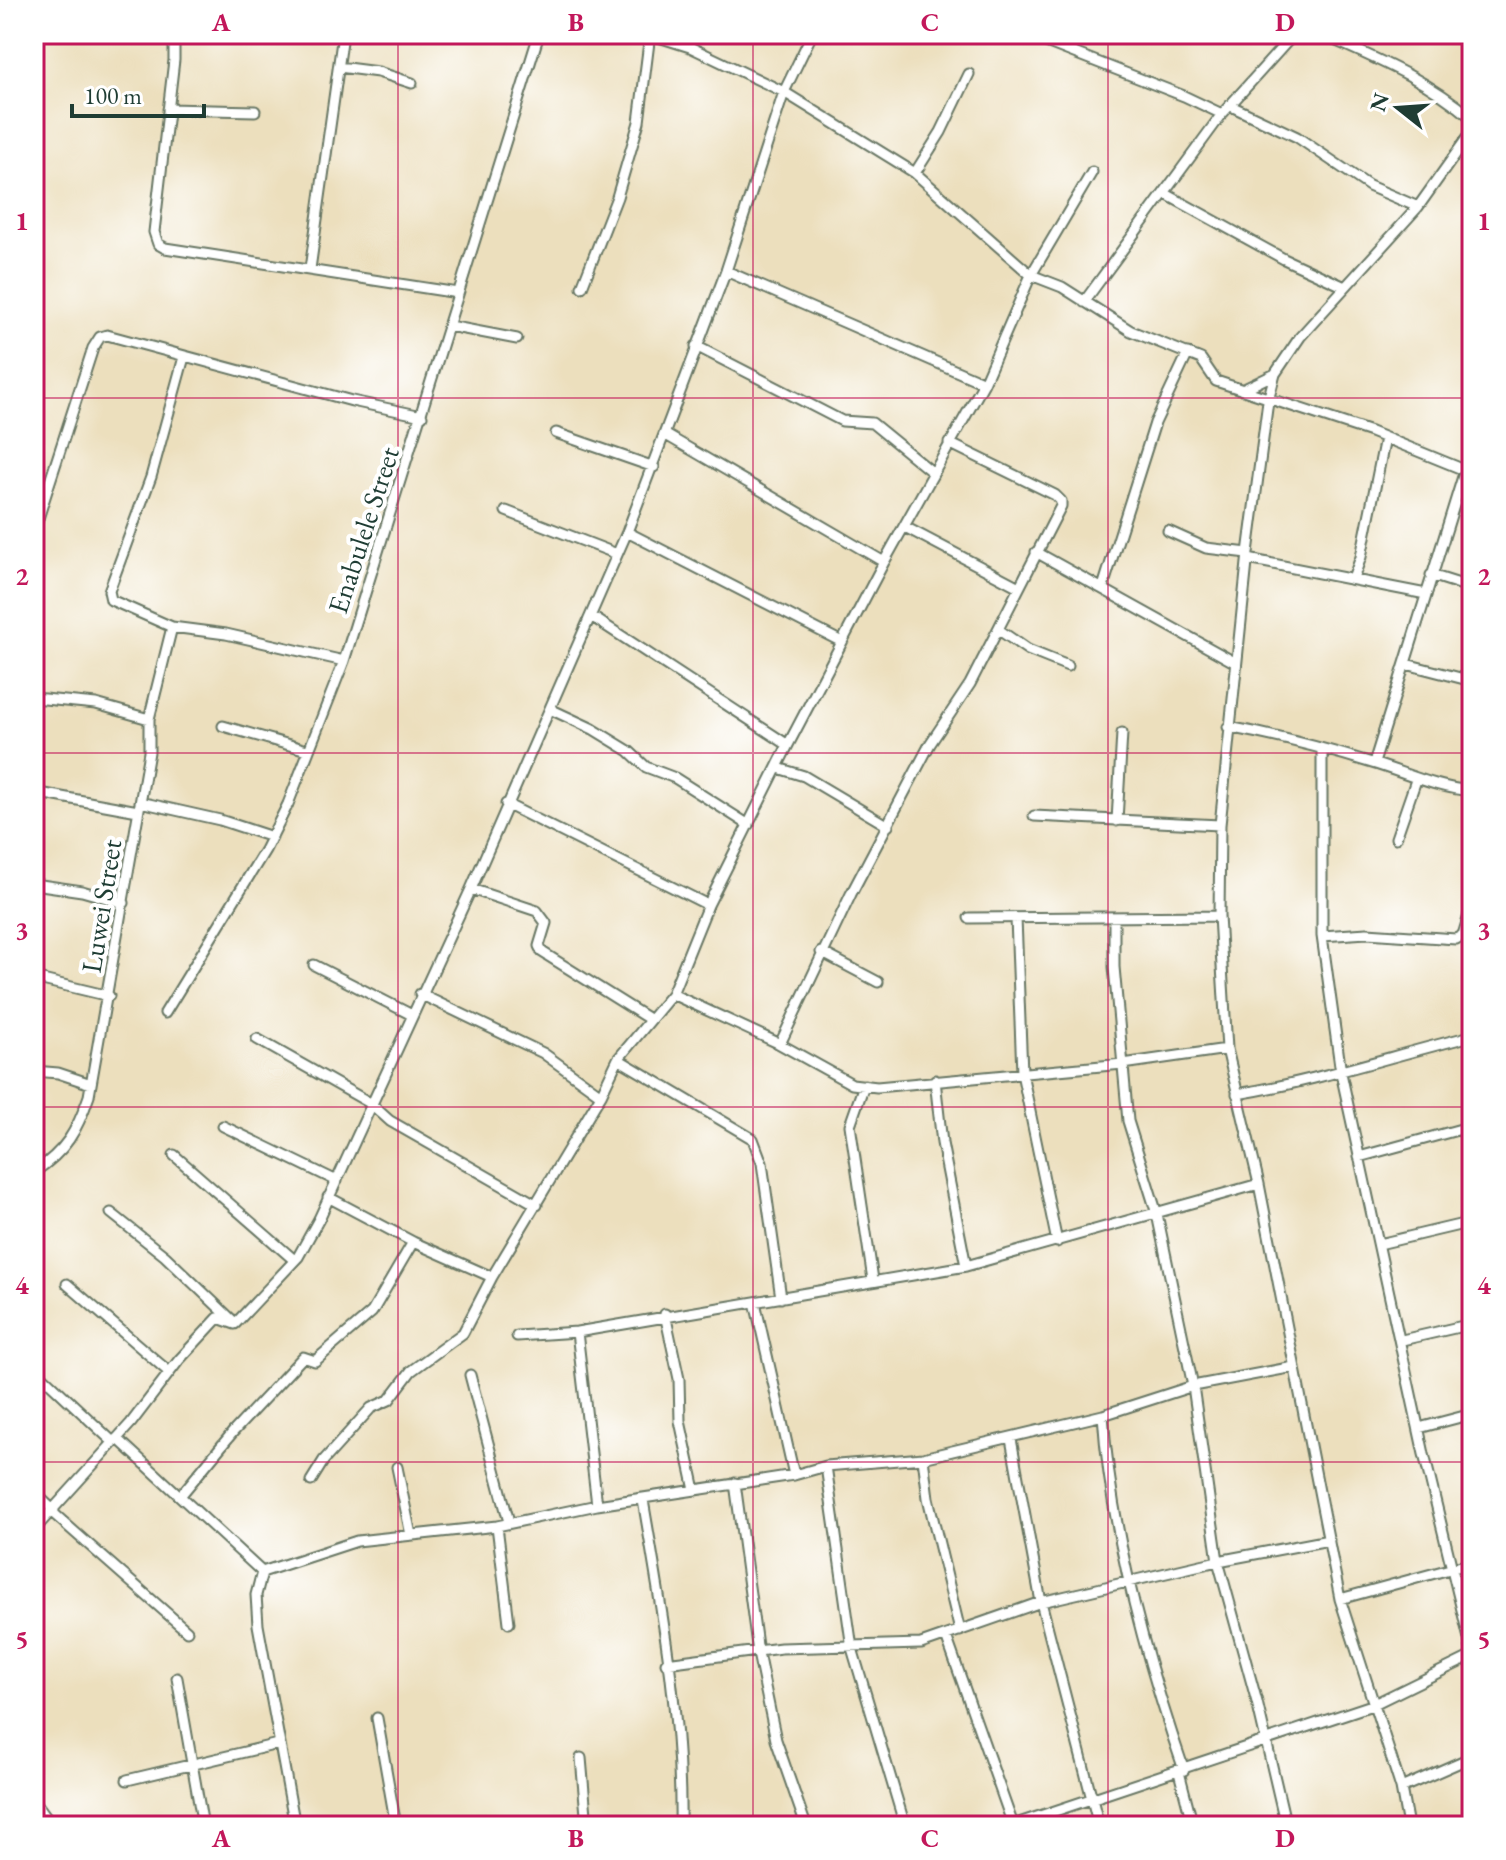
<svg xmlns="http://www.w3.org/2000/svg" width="1506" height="1860" font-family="'EB Garamond',serif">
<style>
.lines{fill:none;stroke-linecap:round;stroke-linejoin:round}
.minor-casing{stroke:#677664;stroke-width:13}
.minor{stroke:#fff;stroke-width:9}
.grid{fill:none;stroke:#c2185b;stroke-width:2;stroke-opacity:0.55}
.labels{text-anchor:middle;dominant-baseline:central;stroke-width:8;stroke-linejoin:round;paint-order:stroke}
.street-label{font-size:28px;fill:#1f3d34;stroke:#fff}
.neatline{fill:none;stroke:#c2185b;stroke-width:3}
.grid-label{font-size:26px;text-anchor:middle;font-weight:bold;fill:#c2185b}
</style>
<rect width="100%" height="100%" fill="#fff"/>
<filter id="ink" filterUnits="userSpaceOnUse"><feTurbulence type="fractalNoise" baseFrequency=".0125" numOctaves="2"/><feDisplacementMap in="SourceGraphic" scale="16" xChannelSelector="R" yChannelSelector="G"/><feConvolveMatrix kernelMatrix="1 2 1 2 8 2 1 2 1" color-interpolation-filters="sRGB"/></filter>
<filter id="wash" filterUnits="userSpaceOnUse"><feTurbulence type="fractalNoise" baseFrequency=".006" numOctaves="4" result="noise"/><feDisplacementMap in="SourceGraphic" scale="32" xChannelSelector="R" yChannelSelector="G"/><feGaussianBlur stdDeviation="1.8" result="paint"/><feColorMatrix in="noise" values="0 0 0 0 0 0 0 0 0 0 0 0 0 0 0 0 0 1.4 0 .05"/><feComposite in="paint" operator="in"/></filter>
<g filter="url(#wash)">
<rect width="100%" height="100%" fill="#ecdfbd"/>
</g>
<g filter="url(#ink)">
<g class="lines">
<g class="minor-casing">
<path id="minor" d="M174,34V60L154,232L158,244L165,248L458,293
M649,34L690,47L784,92L915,173L1031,275L1062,287L1131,331L1201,359L1216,381L1371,432L1472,473
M1038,34L1046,42L1184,96L1222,114
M1321,34C1376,59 1425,78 1472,118
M34,39V34
M339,67L378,72L412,83
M1231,106L1297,137L1369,186L1418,207
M168,109L255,111
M915,173L941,132L969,74
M1164,193L1284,259L1345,287
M310,269L343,34
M726,271L984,383
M582,287L617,197L639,122L650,34
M1084,302L1222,114L1294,34
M449,326L517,339
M696,346L842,421L872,423L932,472
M184,357L151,477L109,591L111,600L172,627L226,634L344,661
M1242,390L1275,374
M556,433L654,467
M666,435L884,562
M506,511L617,554
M905,527L1019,587
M34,531L93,348L100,337L107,335L352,401L422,416
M1168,531L1206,548L1248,553
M627,532L842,642
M1036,552L1236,663
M1248,559L1426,594
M1431,575L1472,588
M1353,579L1361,557L1385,438
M1103,587L1155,423L1188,353
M591,616L788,745
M999,630L1028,650L1068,666
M1406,664L1472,681
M34,698L96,704L149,719
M550,709L593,729L629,751L646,767L675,778L749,825
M223,726L307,750
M1228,727C1277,736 1324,748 1372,763C1406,773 1436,788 1472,791
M1374,763L1465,470
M778,768L804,776L888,826
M34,792L138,811
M140,802L220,820L272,837
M506,804L708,905
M1034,816L1220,825
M1117,821L1122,733
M1396,838L1416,780
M34,884L82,891L124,903
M471,889L537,911L546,923L539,946L542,952L649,1019
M1472,905L1463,935L1456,939L1367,933L1322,936L1341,1073L1424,1454L1472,1651
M969,918L1219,916
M1016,918L1022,1073L1057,1242
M1114,919V967L1128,1121L1157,1214L1193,1386L1218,1561L1329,1540
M1322,936V749
M821,952L878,982
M314,965L410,1014
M34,978L109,996
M420,994L543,1053L601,1095
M672,994L778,1043L852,1084L877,1087L1123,1064L1227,1049
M165,1013L265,850L288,804L344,661L539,34
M257,1039L370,1103L390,1121L537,1205
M780,1044L851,894L930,744L970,684L1061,506V501L1055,495L949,443
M618,1059L753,1139L762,1163L781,1298
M34,1071L58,1073L91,1084
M935,1080L942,1143L966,1266
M864,1085L850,1125L873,1280
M1237,1094C1318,1081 1393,1055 1472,1036
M223,1126L337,1181
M1463,1129L1472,1160
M174,1155L293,1259
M1359,1157L1472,1126
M34,1172C66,1151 77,1131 89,1096L149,752V719L172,627
M111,1213L165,1256L233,1321
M413,1242L492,1277
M1379,1244L1472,1222
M67,1284L169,1372
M755,1302L794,1475
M665,1314L679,1379L680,1421L695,1490
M517,1336L577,1332
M1402,1340L1472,1324
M34,1368L113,1442
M470,1375L509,1522
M1103,1415C1111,1534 1145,1657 1184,1770
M1419,1428L1472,1414
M117,1438L262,1572
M1011,1439L1041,1602L1099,1826
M923,1458L928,1498L960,1631
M826,1466L852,1648L905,1826
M397,1467L411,1535
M311,1481L324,1460L371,1408L389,1400L411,1371L463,1333L492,1277L601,1095L618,1059L672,994L708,905L788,745L884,562L984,383L1031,275L1092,172
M735,1483L758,1653L776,1740L806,1826
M34,1492L54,1511
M181,1495L233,1432L303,1357L315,1361L372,1312L413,1242L328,1197
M643,1500C661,1606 682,1719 680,1826
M597,1505L577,1332L966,1266L1259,1184
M53,1513L187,1631
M497,1526L509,1623
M34,1530L131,1423L179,1360L218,1318L235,1324L298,1257L319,1219L471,889L627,532L726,271L784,92L812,34
M1340,1599L1472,1563
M946,1636L1013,1825
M666,1663L781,1648L921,1644L1041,1602L1218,1561L1257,1702L1286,1826
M177,1678L203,1826
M377,1718L396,1826
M581,1758L587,1826
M1179,1772L1193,1826
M127,1780L278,1744
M1401,1788L1472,1757
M34,1800L53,1826
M295,1826L258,1625L256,1595L262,1572L357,1541L497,1526L597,1505L794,1475L826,1466L923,1458L1103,1415L1193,1386L1294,1367
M991,1826L1013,1825L1372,1705L1472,1656
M1408,1826L1401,1788L1340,1599L1259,1184L1227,1049L1219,916L1220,825L1248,553L1268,401L1275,374L1300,337L1418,207L1472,131"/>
</g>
<use href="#minor" class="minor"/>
</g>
</g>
<path class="grid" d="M398,34V1826M753,34V1826M1108,34V1826M34,398H1472M34,753H1472M34,1107H1472M34,1462H1472"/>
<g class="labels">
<g class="street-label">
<text transform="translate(363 530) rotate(-72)">Enabulele Street</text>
<text transform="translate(101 906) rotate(-81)">Luwei Street</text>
</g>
</g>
<rect width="1506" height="1860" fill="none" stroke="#fff" stroke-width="88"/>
<g transform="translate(1398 108) rotate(287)" stroke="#ffffff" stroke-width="6" paint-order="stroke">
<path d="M0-6L14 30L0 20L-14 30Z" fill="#1f3d34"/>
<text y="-12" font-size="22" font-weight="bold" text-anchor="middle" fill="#1f3d34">N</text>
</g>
<path d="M72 104v12h132v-12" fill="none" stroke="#1f3d34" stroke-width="4"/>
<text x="84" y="104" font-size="24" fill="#1f3d34" stroke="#ffffff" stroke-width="6" paint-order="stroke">100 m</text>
<rect x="44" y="44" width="1418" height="1772" class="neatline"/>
<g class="grid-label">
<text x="221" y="31">A</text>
<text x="576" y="31">B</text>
<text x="930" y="31">C</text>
<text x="1285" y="31">D</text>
<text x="22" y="230">1</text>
<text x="1484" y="230">1</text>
<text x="22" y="585">2</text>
<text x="1484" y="585">2</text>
<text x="22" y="939">3</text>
<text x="1484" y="939">3</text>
<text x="22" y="1294">4</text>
<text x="1484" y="1294">4</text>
<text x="22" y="1648">5</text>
<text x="1484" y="1648">5</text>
<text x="221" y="1847">A</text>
<text x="576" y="1847">B</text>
<text x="930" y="1847">C</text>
<text x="1285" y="1847">D</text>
</g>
</svg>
